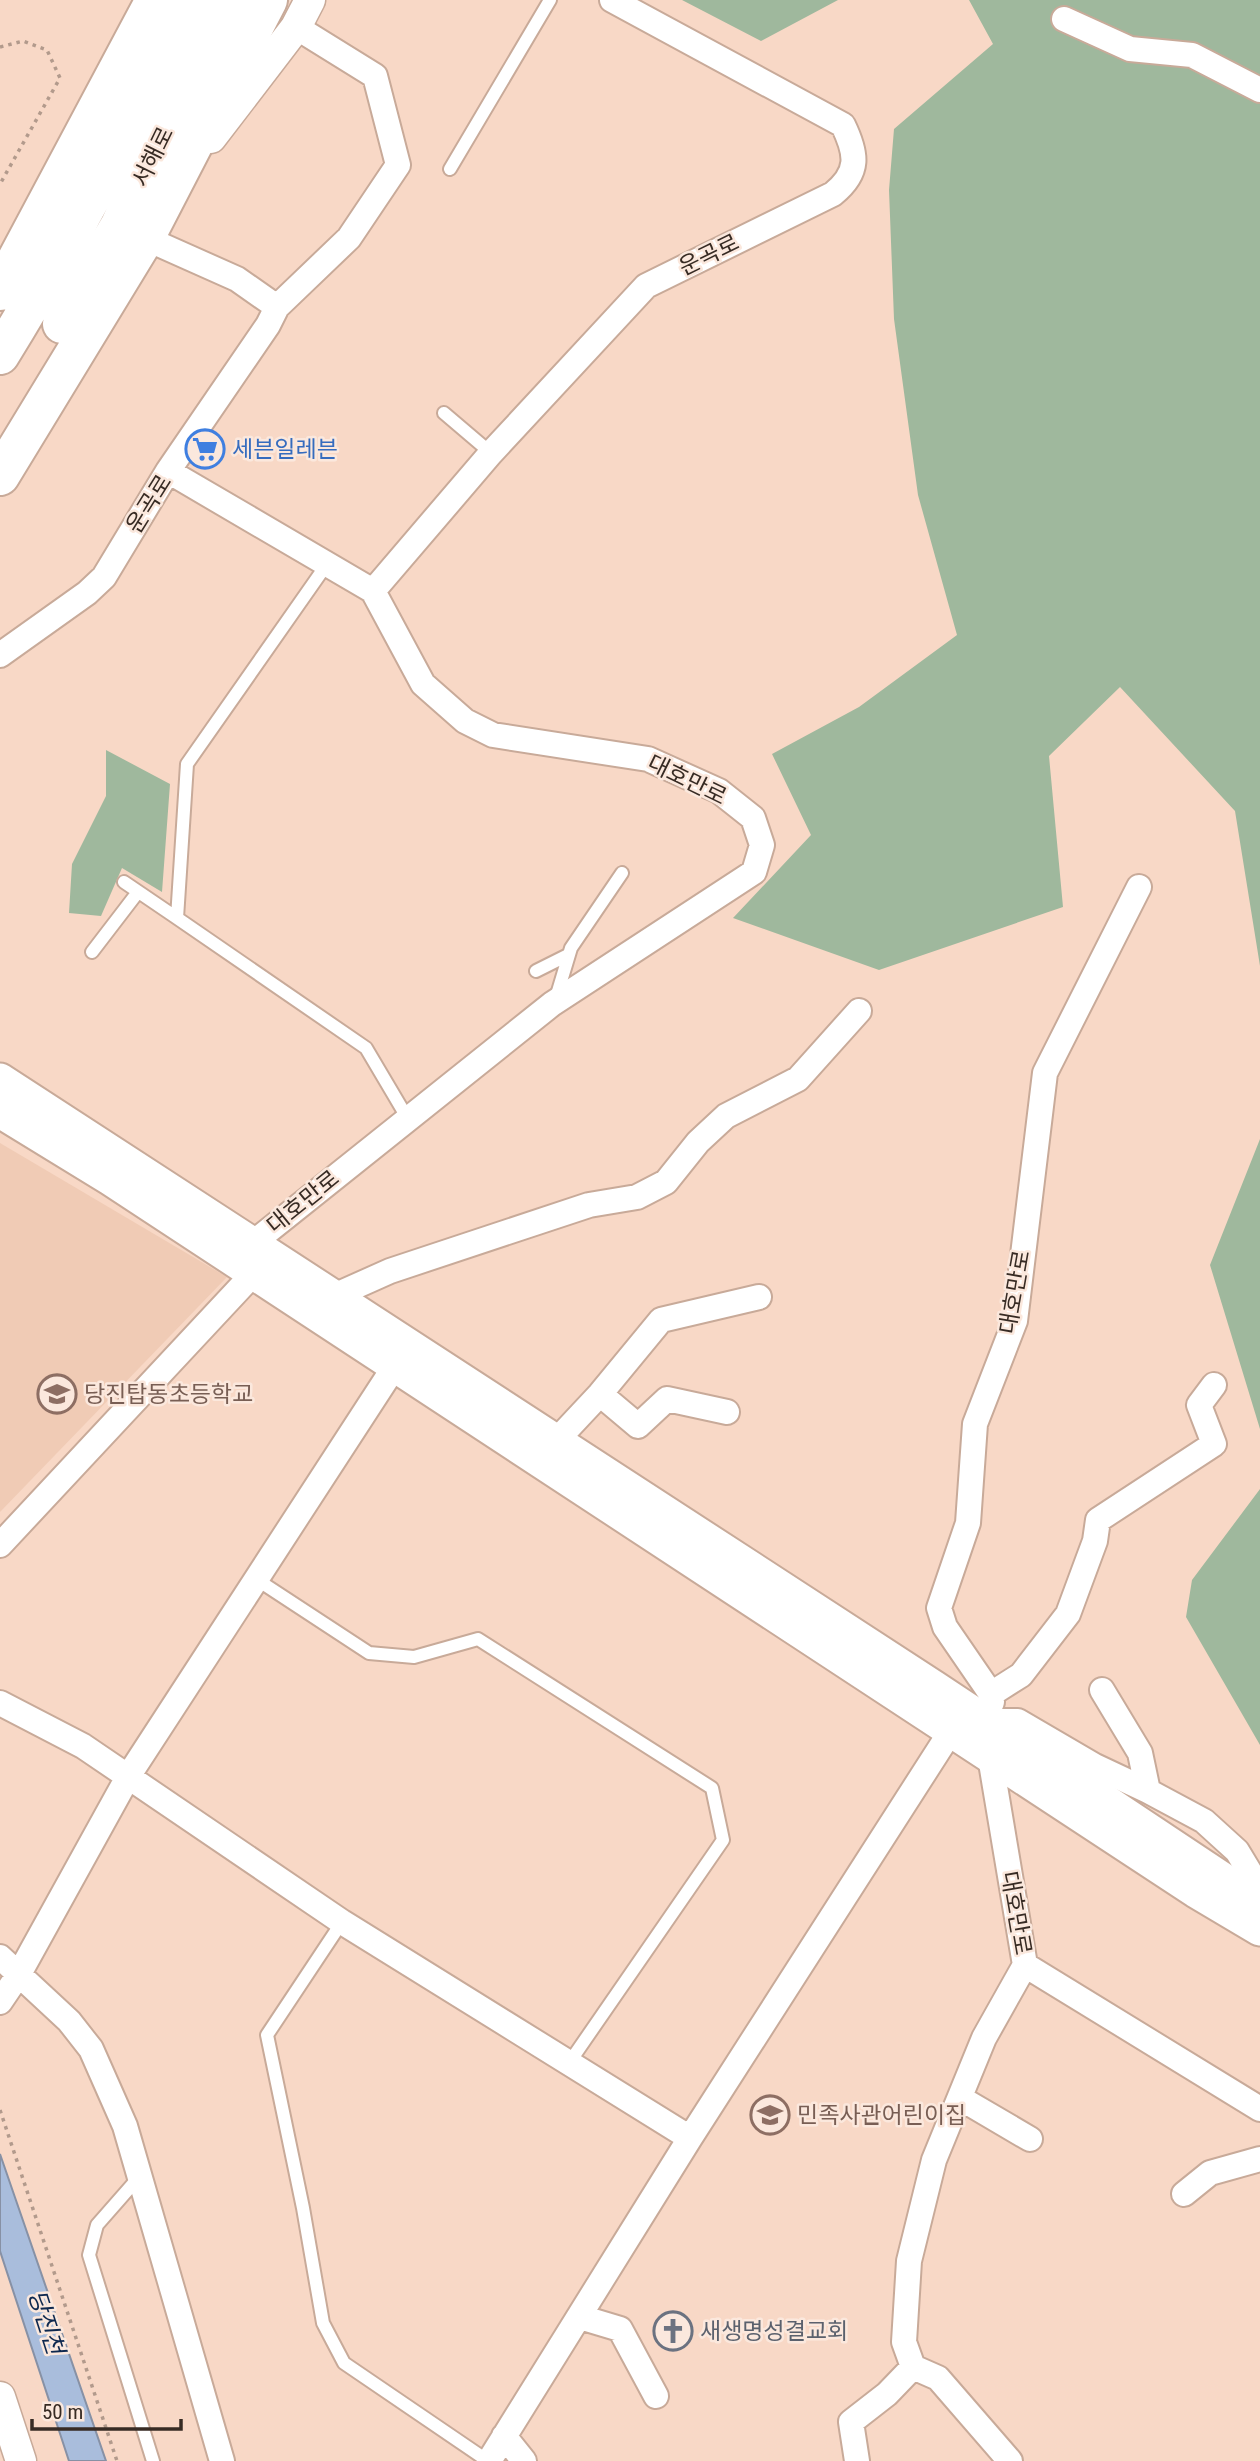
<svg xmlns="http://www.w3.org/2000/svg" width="1260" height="2461" font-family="'Roboto Condensed','Noto Sans KR',sans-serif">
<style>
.built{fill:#f0cbb5}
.green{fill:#9fb89d}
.water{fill:#a9bddc;stroke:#8791a5;stroke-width:2}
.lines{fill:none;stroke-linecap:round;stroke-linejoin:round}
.service-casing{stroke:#c8aa99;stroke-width:16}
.minor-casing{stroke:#c8aa99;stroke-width:28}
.tertiary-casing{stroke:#c8aa99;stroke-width:33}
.secondary-casing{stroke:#c8aa99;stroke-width:37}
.trunk-casing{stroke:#c8aa99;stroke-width:42}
.path{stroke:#b29a8c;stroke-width:3.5;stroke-dasharray:3.5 5;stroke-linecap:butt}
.service{stroke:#fff;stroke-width:12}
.minor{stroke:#fff;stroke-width:24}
.tertiary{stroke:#fff;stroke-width:30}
.secondary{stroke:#fff;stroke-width:33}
.trunk{stroke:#fff;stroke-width:38}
.labels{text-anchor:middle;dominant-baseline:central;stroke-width:5;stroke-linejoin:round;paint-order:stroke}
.street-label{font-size:23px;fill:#372b24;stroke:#fbe8dd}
.shop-label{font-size:23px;fill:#366cbe;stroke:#fbe8dd;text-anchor:start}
.education-label{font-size:23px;fill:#785e54;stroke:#fbe8dd;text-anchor:start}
.worship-label{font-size:23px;fill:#5b616d;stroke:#fbe8dd;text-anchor:start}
.water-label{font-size:24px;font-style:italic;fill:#0e284f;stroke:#fbe8dd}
</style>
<rect width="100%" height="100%" fill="#f8d8c6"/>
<path class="built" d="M0,1143L227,1277L0,1512Z"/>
<path class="green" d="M682,0H838L761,41Z
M969,0H1260V966L1235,811L1120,687L1049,756L1063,907L879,970L733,918L811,835L772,754L859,707L957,635L918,495L894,319L889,190L894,129L993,44Z
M106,750L170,784L162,892L122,868L101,916L69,913L72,864L106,796Z
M1260,1139V1429L1210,1265Z
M1260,1489V1745L1186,1617L1192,1580Z"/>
<path class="water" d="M0,2154L106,2461H69L0,2251Z"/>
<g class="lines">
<g class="service-casing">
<path id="service" d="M450,169L550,0
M444,413L491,453
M327,564L187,764L177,918L366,1048L408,1119
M124,882L177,918
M92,952L138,892
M536,971L568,955
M556,998L571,948L622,873
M256,1579L369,1653L414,1657L478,1639L712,1788L723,1840L569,2063
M342,1922L267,2035L303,2208L323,2323L344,2363L488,2461
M140,2176L97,2225L89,2255L153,2461"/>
</g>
<g class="minor-casing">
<path id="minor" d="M1064,19L1130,49L1192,55L1260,90
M277,307L349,238L398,165L375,76L296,27
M168,471L373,591L423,684L465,721L493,735L648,759L719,791L753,818L762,845L754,872L552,1004L253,1243
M373,591L491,453L646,286L833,194C860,172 857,154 843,125L612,0
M0,655L87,593L104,577L168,471L268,325L277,307L237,279L145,238
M334,1296L390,1271L589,1205L637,1197L666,1182L698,1142L726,1116L798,1079L859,1011
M600,1394L638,1426L667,1399L727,1412
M556,1441L600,1394L661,1320L759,1297
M0,1545L254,1273
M991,1694L1021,1675L1068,1614L1095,1541L1098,1520L1214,1444L1199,1405L1214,1385
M0,1703L83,1746L342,1922L690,2138
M984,1721H1018L1095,1766L1148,1791L1140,1753L1102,1690
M1148,1791L1204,1821L1237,1851L1260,1889
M0,1957L69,2021L91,2049L125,2126L222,2461
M1025,1965L1260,2109
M0,2002L19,1974L129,1775L404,1352
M960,2098L1030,2139
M1184,2194L1210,2173L1260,2159
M580,2317L620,2329L656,2396
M504,2436L524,2461
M489,2461L690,2138L951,1731
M857,2461L851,2422L887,2394L913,2367
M1010,2461L938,2378L913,2367L904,2342L909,2261L934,2160L984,2038L1025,1965L984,1721L992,1702L991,1694L945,1627L939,1608L968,1523L975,1424L1015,1321L1045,1073L1139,887"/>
</g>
<g class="tertiary-casing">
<path id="tertiary" d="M211,138L296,27L310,0
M0,2397L21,2461"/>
</g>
<g class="secondary-casing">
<path id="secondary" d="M0,1080L935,1688L1260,1904
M0,1111L111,1179L1196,1891L1260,1929"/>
</g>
<g class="trunk-casing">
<path id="trunk" d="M0,291L155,0
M62,324L120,225L231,0
M0,355C71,240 134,121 194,0
M0,476L145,238L268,0"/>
</g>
<path class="path" d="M0,47L23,41L47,50L60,78L0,184
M0,2110L117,2461"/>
<use href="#service" class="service"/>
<use href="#minor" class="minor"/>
<use href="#tertiary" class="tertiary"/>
<use href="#secondary" class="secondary"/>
<use href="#trunk" class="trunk"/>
</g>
<defs>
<g id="supermarket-ring" transform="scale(2.0125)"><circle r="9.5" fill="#fbe8dd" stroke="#3f7fe0" stroke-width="1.5"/><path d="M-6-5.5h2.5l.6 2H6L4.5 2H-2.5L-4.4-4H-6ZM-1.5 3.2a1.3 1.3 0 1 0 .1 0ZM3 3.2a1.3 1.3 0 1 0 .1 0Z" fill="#3f7fe0"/></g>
<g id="school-ring" transform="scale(2.0125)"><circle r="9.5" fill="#fbe8dd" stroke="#8d6e63" stroke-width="1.5"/><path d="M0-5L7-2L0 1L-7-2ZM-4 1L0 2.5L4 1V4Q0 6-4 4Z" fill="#8d6e63"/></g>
<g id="church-ring" transform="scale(2.0125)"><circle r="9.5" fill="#fbe8dd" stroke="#6b7280" stroke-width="1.5"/><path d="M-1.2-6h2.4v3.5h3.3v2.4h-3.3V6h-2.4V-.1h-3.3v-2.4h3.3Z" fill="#6b7280"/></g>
</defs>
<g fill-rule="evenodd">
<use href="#supermarket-ring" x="205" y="449"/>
<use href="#school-ring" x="57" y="1394"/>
<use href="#school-ring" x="770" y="2115"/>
<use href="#church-ring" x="673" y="2331"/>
</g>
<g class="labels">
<g class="street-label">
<text transform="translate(153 157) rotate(-64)">서해로</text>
<text transform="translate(709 255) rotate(-26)">운곡로</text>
<text transform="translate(149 504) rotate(-58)">운곡로</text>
<text transform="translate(687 780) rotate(26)">대호만로</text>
<text transform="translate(303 1202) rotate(-39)">대호만로</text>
<text transform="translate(1015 1292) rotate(-80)">대호만로</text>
<text transform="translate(1016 1913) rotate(80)">대호만로</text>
</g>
<g class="shop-label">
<text x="232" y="449">세븐일레븐</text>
</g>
<g class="education-label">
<text x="84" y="1394">당진탑동초등학교</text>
<text x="797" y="2115">민족사관어린이집</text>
</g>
<g class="worship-label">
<text x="700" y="2331">새생명성결교회</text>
</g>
<g class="water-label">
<text transform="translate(46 2322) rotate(72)">당진천</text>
</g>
</g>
<path d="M32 2419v10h149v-10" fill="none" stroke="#372b24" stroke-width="3.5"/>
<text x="42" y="2419" font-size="21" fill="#372b24" stroke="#fbe8dd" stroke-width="5" paint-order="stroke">50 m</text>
</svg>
